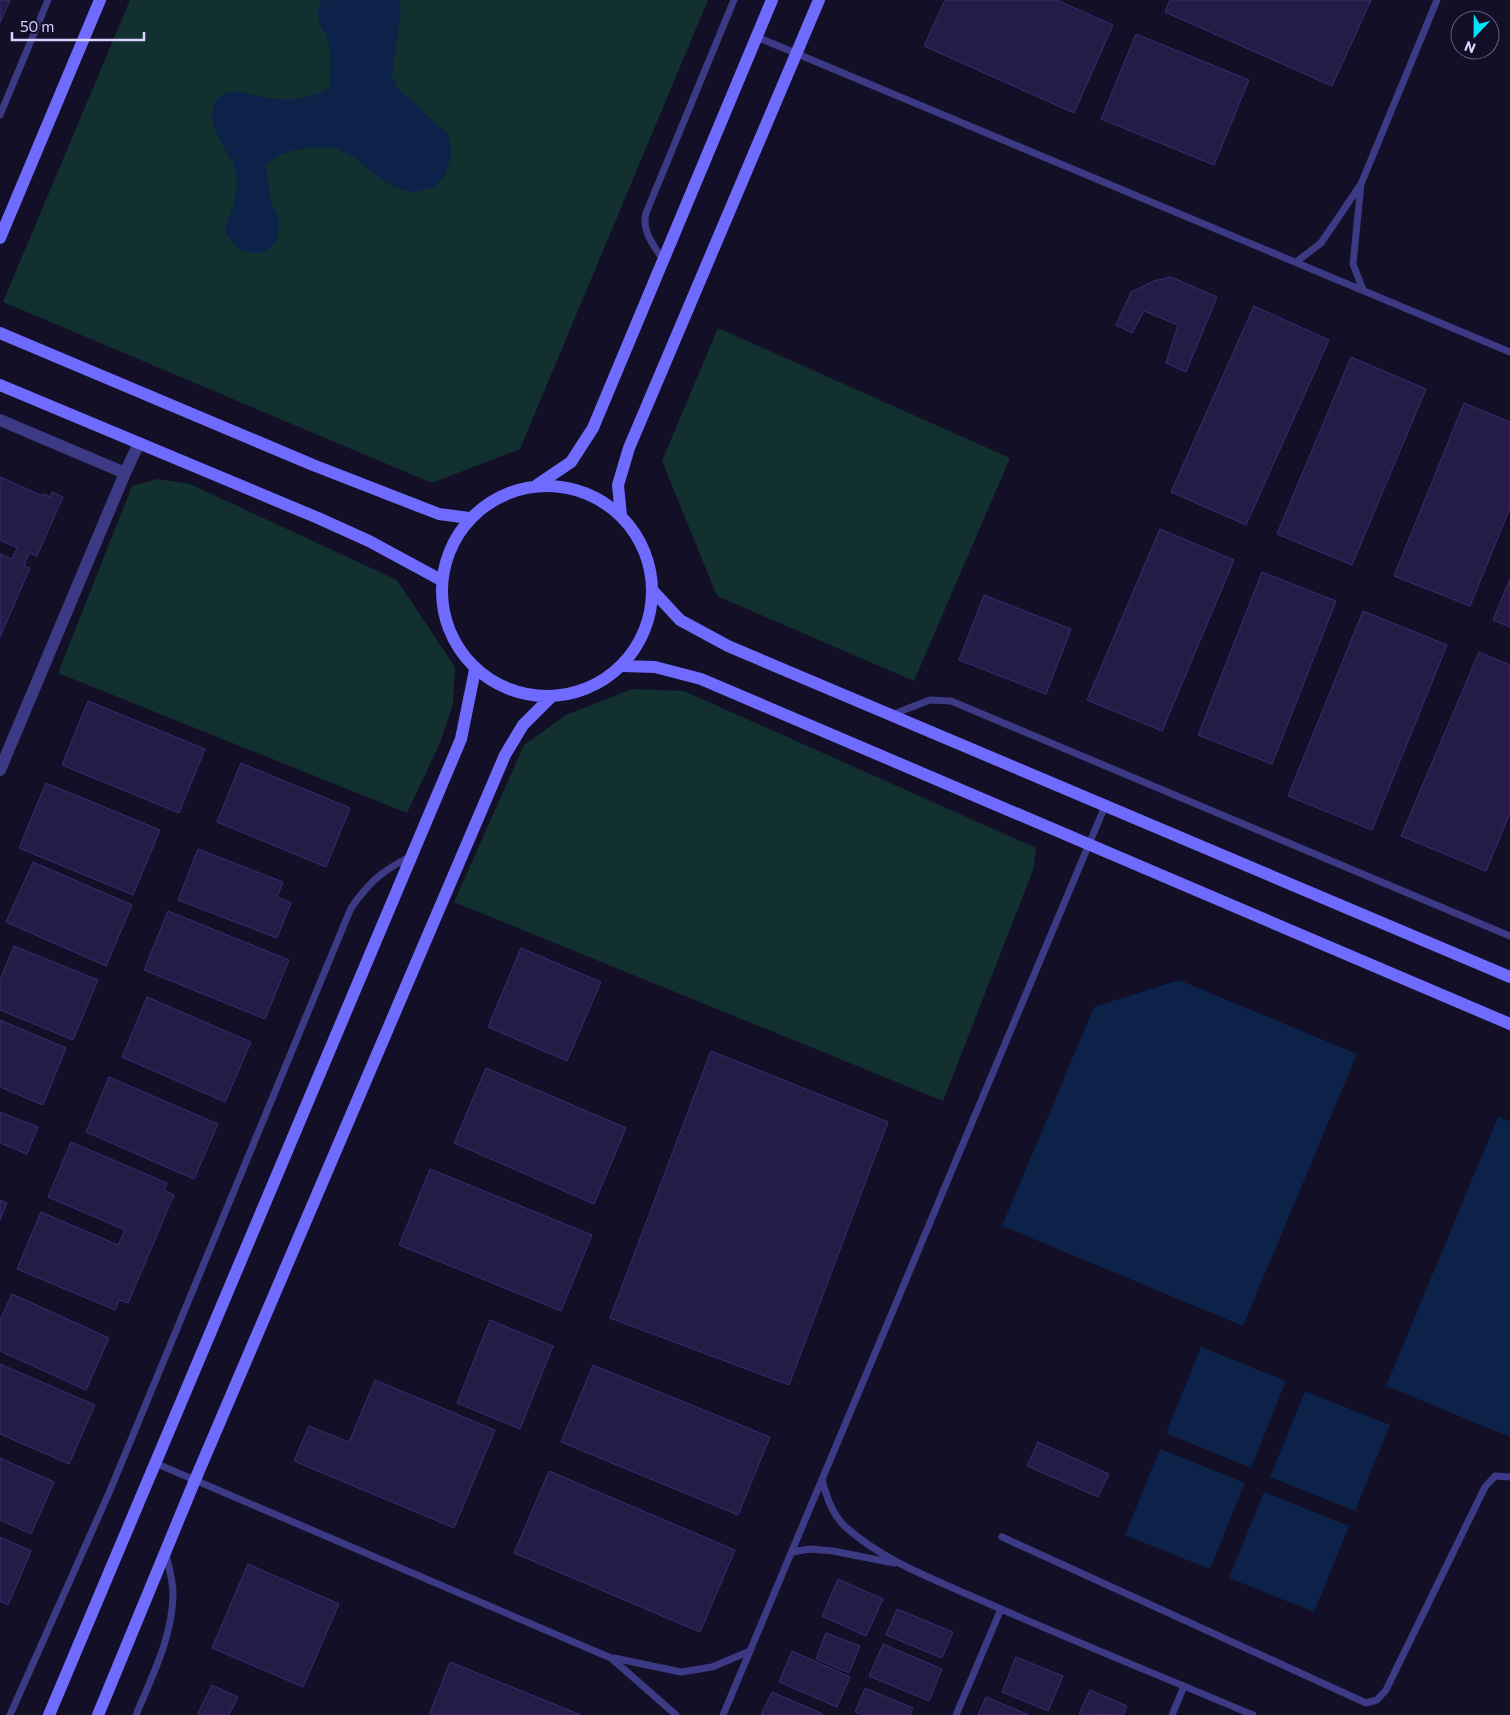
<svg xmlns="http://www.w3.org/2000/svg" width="1510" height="1715" font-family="Commissioner,sans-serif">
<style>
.green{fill:#12302f}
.water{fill:#0c2248}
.building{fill:#241b47;stroke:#3b2d73}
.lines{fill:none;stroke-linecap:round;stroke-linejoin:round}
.lane{stroke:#3d3a85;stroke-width:7}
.street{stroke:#3d3a85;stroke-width:12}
.secondary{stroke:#6f6bff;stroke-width:12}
</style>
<rect width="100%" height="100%" fill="#130f26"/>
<path class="green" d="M130,0H708L520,449L432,483L3,302Z
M718,328L1010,458L914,681L717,596L662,461Z
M157,479L190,484L397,580L455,667L453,704L440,743L407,813L58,673L132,486Z
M632,689L684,691L1036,848L1033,870L943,1101L454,902L524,745L566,715Z"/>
<path class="water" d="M322,0H399L401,9L392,76L396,87L447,133L452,152L446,173L435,187L412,193L390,185L370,171L351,155L337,149L321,147L293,150L274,158L266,166C267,179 269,191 272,204C274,209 279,216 279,222C281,237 271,255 255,253C236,251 235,246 225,232C230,214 240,192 236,173C231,149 206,132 214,106C215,102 216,99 219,97C225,92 234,91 241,92C271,100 301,105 329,88C330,73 332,59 329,44C326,27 310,20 322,0Z
M1179,980L1357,1054L1243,1326L1002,1226L1094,1007Z
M1498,1117L1510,1121V1437L1386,1386Z
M1201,1347L1286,1381L1251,1468L1166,1433Z
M1305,1391L1390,1425L1355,1511L1270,1477Z
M1160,1449L1245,1483L1210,1569L1125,1535Z
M1264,1492L1349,1526L1314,1612L1229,1578Z"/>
<path class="building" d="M0,0H10L0,23Z
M945,0H1057L1113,25L1074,113L924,46Z
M1170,0H1371L1332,86L1165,12Z
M1136,34L1249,80L1214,165L1101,119Z
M1171,277L1217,297L1186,372L1166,363L1178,325L1144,311L1132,333L1116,325L1131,292L1154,281Z
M1254,306L1329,340L1246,525L1171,492Z
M1351,357L1426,389L1352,565L1277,534Z
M1464,403L1510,422V508L1470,606L1394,576Z
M0,477L43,496L44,494L50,497L52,492L63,497L37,556L29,553L24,566L30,568L0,637V554L12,559L17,548L0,540Z
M1160,529L1234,560L1162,731L1087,700Z
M1262,572L1336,601L1272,764L1198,735Z
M1510,579V627L1493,620Z
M984,595L1071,629L1046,694L959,660Z
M1363,611L1447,645L1372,830L1288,796Z
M1479,652L1510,665V813L1486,871L1401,836Z
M88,701L205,749L179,813L62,765Z
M241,763L350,808L326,867L217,822Z
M46,783L160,830L133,895L19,848Z
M198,849L283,882L277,897L291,903L277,938L178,900Z
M33,862L132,905L106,966L6,922Z
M168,911L289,960L265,1019L144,970Z
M14,946L98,980L73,1040L0,1010V980Z
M521,948L601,982L567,1061L488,1027Z
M147,997L251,1042L225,1102L122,1057Z
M0,1020L66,1048L43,1105L0,1087Z
M711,1051L888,1122L789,1385L610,1318Z
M486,1068L626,1128L594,1204L454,1143Z
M109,1077L218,1124L194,1179L86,1132Z
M0,1112L38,1127L27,1154L0,1143Z
M71,1142L167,1183L164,1190L174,1195L128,1303L119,1300L115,1310L17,1269L41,1212L118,1245L125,1230L48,1197Z
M430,1169L592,1235L561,1311L399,1245Z
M0,1200L7,1203L0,1220Z
M12,1294L109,1338L86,1390L0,1351V1320Z
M490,1320L553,1346L520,1429L457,1403Z
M0,1364L95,1405L69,1464L0,1434Z
M593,1365L770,1437L738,1515L561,1442Z
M375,1380L495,1430L454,1528L294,1461L309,1426L349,1442Z
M1038,1442L1109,1474L1098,1497L1027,1466Z
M0,1458L54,1482L31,1534L0,1520Z
M549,1471L735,1550L700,1632L514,1553Z
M0,1537L31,1551L8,1605L0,1601Z
M248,1564L339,1604L303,1687L212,1648Z
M838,1579L883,1599L866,1636L822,1616Z
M897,1609L953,1632L942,1658L886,1635Z
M826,1633L860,1646L849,1673L816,1659Z
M883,1644L942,1669L929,1701L869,1676Z
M792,1651L850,1677L837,1707L779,1682Z
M1016,1657L1063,1676L1048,1711L1002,1692Z
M450,1662L581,1715H429Z
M212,1685L238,1697L229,1715H197Z
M865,1688L913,1708L910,1715H861L855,1712Z
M1090,1690L1127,1706L1123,1715L1079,1714Z
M772,1692L823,1714V1715H761Z
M986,1697L1029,1715H978Z"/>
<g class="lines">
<path class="lane" d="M757,37L1510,352
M0,115L48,0
M1361,184L1353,264L1363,290
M663,260C654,246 641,230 646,213L734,0
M1296,262L1321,243L1361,184L1437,0
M891,715L930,700L951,701L1510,936
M155,1463L611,1658L676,1715
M822,1480C827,1498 833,1517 848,1529C887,1563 938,1581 985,1602C1073,1641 1163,1677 1253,1715
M1002,1537L1366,1703L1377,1700L1386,1690L1485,1487L1495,1476L1510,1477
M792,1552L810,1549L833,1551L894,1563
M614,1658L681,1672L712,1667L750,1651
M10,1715L109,1493L351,908C371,880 381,872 411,856
M136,1715C152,1676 173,1636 173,1593C173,1581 169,1567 166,1555
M723,1715L1105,806
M956,1715L1001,1609
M1172,1715L1184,1686"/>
<path class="street" d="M0,420L125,473
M0,770L125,473L139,443"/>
<path class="secondary" d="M0,238L100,0
M0,333L313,465L439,514L469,518
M0,385L318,518L369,541L441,580
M537,485L571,462L593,428L772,0
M442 591a105 105 0 1 1 210 0a105 105 0 1 1-210 0Z
M621,516L618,485L629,448L819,0
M654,592L680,620L728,646L1510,977
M623,666L655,667L701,679L1510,1024
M49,1715L461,739L475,670
M98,1715L195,1480L505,755L523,725L550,698"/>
</g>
<g transform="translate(1475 35) rotate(202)"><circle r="24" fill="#130f26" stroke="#625e7d"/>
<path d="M0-4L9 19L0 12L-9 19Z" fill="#00e5ff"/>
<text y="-8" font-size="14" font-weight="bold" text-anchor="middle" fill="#d9d4ff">N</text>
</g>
<path d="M12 32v8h132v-8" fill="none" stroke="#d9d4ff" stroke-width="2.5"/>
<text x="20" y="32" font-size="15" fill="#d9d4ff" stroke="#130f26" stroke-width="4" paint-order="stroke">50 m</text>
</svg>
